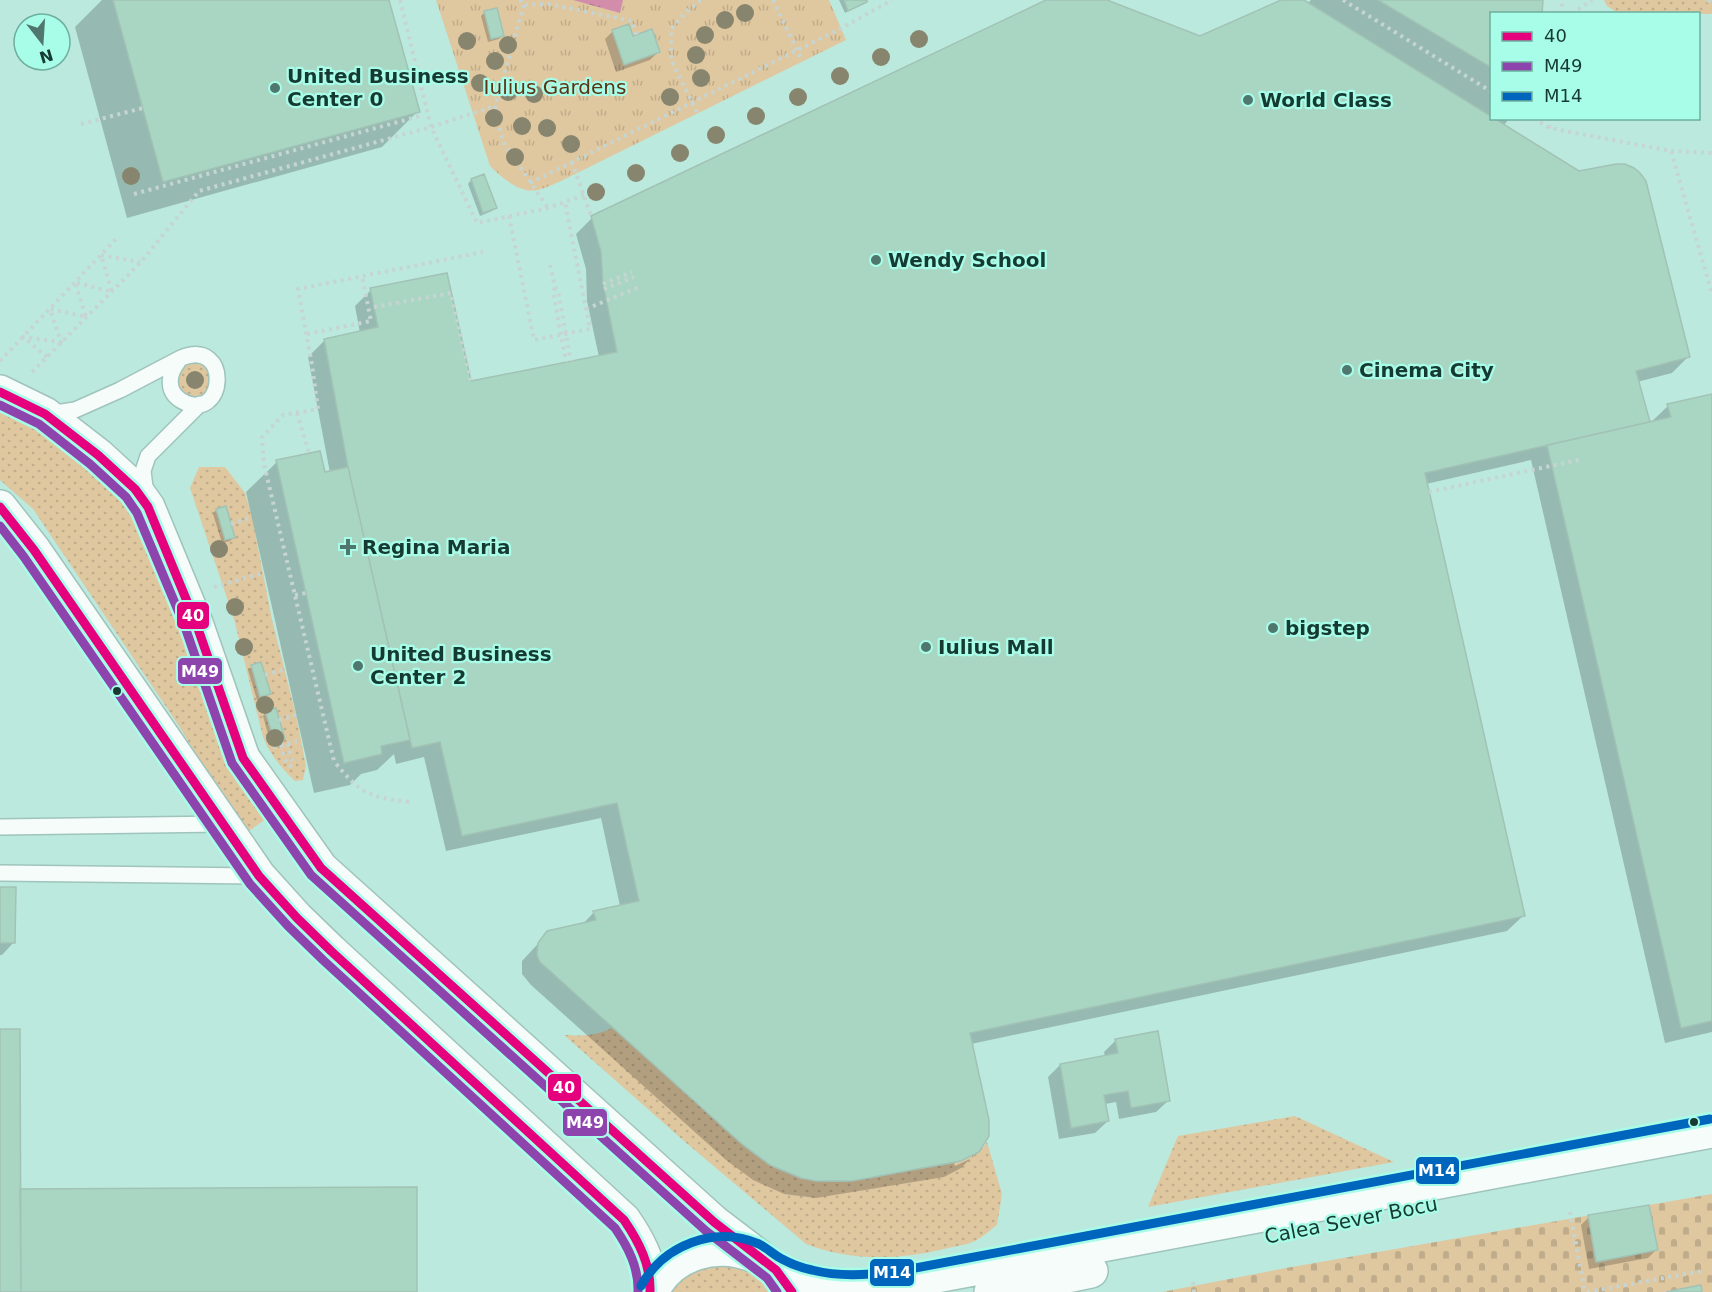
<svg xmlns="http://www.w3.org/2000/svg" width="1712" height="1292" font-family="'DejaVu Sans',sans-serif">
<style>
.grass{fill:url(#grass-dots)}
.cemetery{fill:url(#cemetery-stones)}
.park{fill:url(#park-tufts)}
.water{fill:url(#water-ripples)}
.shadow{fill:#0003}
.building{fill:#a9d6c3;stroke:#a1c2b5;stroke-width:1.5}
.lines{fill:none;stroke-linecap:round;stroke-linejoin:round}
.lane-casing{stroke:#9fc4bb;stroke-width:18}
.secondary-casing{stroke:#9fc4bb;stroke-width:36}
.path{stroke:#c6d5d1;stroke-width:4;stroke-dasharray:3 4.5;stroke-linecap:butt}
.lane{stroke:#f5fcfa;stroke-width:15}
.secondary{stroke:#f5fcfa;stroke-width:33}
.bus-1-casing{stroke:#a8fde8;stroke-width:14}
.bus-2-casing{stroke:#a8fde8;stroke-width:14}
.bus-3-casing{stroke:#a8fde8;stroke-width:14}
.bus-1{stroke:#e5007d;stroke-width:9}
.bus-2{stroke:#8e44ad;stroke-width:9}
.bus-3{stroke:#0065bd;stroke-width:9}
.tree{fill:#87856e}
.poi-dot{fill:#50776e;stroke:#a8fde8;stroke-width:2}
.bus-dot{fill:#163a32;stroke:#a8fde8;stroke-width:2}
.labels{text-anchor:middle;dominant-baseline:central;stroke-width:4.5;stroke-linejoin:round;paint-order:stroke}
.poi-label{font-size:20px;font-weight:bold;fill:#163a32;stroke:#a8fde8;text-anchor:start}
.park-label{font-size:20px;fill:#5c3413;stroke:#a8fde8}
.street-label{font-size:20px;fill:#163a32;stroke:#a8fde8}
.line-badge{stroke:#a8fde8;stroke-width:2}
.badge-label{font-size:16px;text-anchor:middle;font-weight:bold;fill:#fff}
</style>
<defs>
<pattern id="grass-dots" width="8" height="8" patternUnits="userSpaceOnUse" patternTransform="scale(1.5)"><rect width="8" height="8" fill="#dfc7a0"/><path d="M2 2h.1M6 6h.1" fill="none" stroke="#bfac8a" stroke-width="1.8" stroke-linecap="round"/></pattern>
<pattern id="cemetery-stones" width="16" height="16" patternUnits="userSpaceOnUse" patternTransform="scale(1.5)"><rect width="16" height="16" fill="#dfc7a0"/><path d="M2 7V4a2 2 0 0 1 4 0v3zM10 15v-3a2 2 0 0 1 4 0v3z" fill="#bfac8a"/></pattern>
<pattern id="park-tufts" width="24" height="20" patternUnits="userSpaceOnUse" patternTransform="scale(1.5)"><rect width="24" height="20" fill="#dfc7a0"/><path d="M3 7l-1-3M5 7V3M7 7l1-3M15 17l-1-3M17 17v-4M19 17l1-3" fill="none" stroke="#bfac8a"/></pattern>
<pattern id="water-ripples" width="26" height="14" patternUnits="userSpaceOnUse" patternTransform="scale(1.5)"><rect width="26" height="14" fill="#d18daa"/><path d="M2 4q2-2 4 0t4 0M15 11q2-2 4 0t4 0" fill="none" stroke="#a9748b"/></pattern>
</defs>
<rect width="100%" height="100%" fill="#bce9de"/>
<path class="grass" d="M1604,0H1712V14L1618,13L1607,6Z
M205,361L215,382L201,400L179,394L174,372L182,362Z
M0,407L35,422L122,497L152,557L191,655L271,815L245,834L177,723L33,509L0,480Z
M199,467H225L245,493L252,517L272,620L296,715L306,766L303,780L295,781C281,768 270,754 263,737L234,619L190,488Z
M612,1028C639,1052 666,1076 694,1101C729,1133 767,1176 818,1181C851,1185 886,1175 918,1169C942,1165 973,1165 987,1142L1002,1194L997,1225C990,1230 983,1237 975,1241C967,1245 956,1246 948,1248C901,1260 852,1262 806,1244L684,1141L564,1035C583,1036 595,1036 612,1028Z
M1295,1116L1394,1162L1148,1207L1178,1136Z
M711,1249L792,1292H652Z"/>
<path class="cemetery" d="M1712,1194V1292H1162L1286,1268Z"/>
<path class="park" d="M436,0H829L846,40L561,181C553,184 545,189 537,190C520,194 501,177 490,166Z"/>
<path class="water" d="M573,0H623L620,13Z"/>
<path class="shadow" d="M102,0H388L418,111L382,147L127,218L75,27Z
M839,0H865L866,1L845,13Z
M1050,0H1103L1200,38L1284,0H1302L1307,4L1311,0H1542L1492,14V118H1510L1503,126L1688,357L1672,373L1637,382L1649,424L1668,406L1712,395V1032L1665,1043L1531,460L1426,484L1524,915L1507,931L971,1044L978,1151L972,1158V1155L954,1163L955,1166L970,1159L961,1168L944,1177L816,1198L784,1194L753,1180L726,1160L531,985L522,974V961L548,933L582,925L594,912L620,906L601,818L446,851L424,757L396,764L394,754L377,770L361,774L350,785L314,793L246,492L277,462L323,474L330,473L308,357L324,341L360,333L355,306L371,290L469,383L599,357L587,301L586,269L576,234L592,218Z
M485,12L502,35L499,39L488,42L481,16Z
M613,31L632,38L658,52L650,60L616,72L605,39Z
M483,176L495,208L492,211L480,216L468,184L471,180Z
M216,510L234,537L230,541L222,543L213,514Z
M252,667L269,694L265,697L257,700L248,670Z
M266,712L283,739L280,743L271,745L263,716Z
M0,889L14,942L2,955H0Z
M1116,1040L1169,1100L1156,1112L1119,1119L1116,1102L1105,1104L1108,1121L1095,1133L1059,1139L1048,1077L1060,1065L1105,1057L1104,1052Z
M1589,1217L1656,1250L1648,1258L1589,1269L1581,1225Z"/>
<path class="building" d="M113,0H389L420,112L163,182Z
M844,0H867V2L848,11Z
M1046,0H1107L1200,36L1281,0H1304L1579,171L1616,164H1625L1634,168L1640,173L1646,181L1690,357L1636,371L1650,422L1425,473L1525,916L970,1033L989,1120V1136L979,1152L961,1161L852,1181H816L801,1178L770,1165L742,1144L540,962L537,955L538,943L547,931L596,920L593,911L639,901L617,803L462,836L440,742L412,748L348,467L324,339L378,327L370,288L447,273L471,381L617,352L603,284L601,252L591,216Z
M1378,0H1543L1542,14H1492V68Z
M497,8L504,36L491,39L484,11Z
M629,24L633,36L652,29L660,52L624,65L612,30Z
M484,174L497,208L483,213L471,179Z
M1712,394V1021L1681,1028L1547,445L1671,417L1667,404Z
M320,451L325,472L348,467L410,740L381,746L382,754L344,763L276,460Z
M226,506L235,538L225,540L216,509Z
M261,662L271,694L260,697L251,665Z
M276,708L285,739L275,743L265,711Z
M0,887H16L15,943H0Z
M0,1029H20L21,1292H0Z
M1158,1031L1170,1101L1131,1108L1128,1091L1104,1095L1109,1121L1071,1128L1060,1064L1118,1053L1115,1039Z
M417,1187V1292H21L20,1189Z
M1649,1205L1658,1250L1596,1262L1588,1215Z
M1701,1285L1702,1292H1666Z"/>
<g class="lines">
<g class="lane-casing">
<path id="lane" d="M49,414L75,410L120,390L181,358C232,337 226,425 182,401C166,392 168,374 178,362
M146,495L143,471L148,456L200,404
M0,827L222,824
M0,873L258,876"/>
</g>
<g class="secondary-casing">
<path id="secondary" d="M0,392L45,414L98,455L135,489L148,507L196,623L243,758L321,868L714,1222L765,1261
M0,507L34,550L259,876L297,918L331,951L624,1220C638,1240 653,1267 650,1292
M776,1270C826,1291 863,1288 915,1280L1712,1131
M652,1292C670,1253 717,1240 755,1256
M991,1292L1091,1271"/>
</g>
<path class="path" d="M400,0L431,127L477,223L548,208L584,195
M520,0L524,5L549,4L632,21L637,35
M773,0L802,61
M1343,0L1492,92
M1708,0L1712,6
M524,5L495,106L503,142L548,208
M1561,14L1562,0
M1572,14L1592,0
M697,112L671,60V29L689,9L702,0
M1534,118L1549,128L1671,151L1712,294
M81,124L143,108
M1549,128L1550,118
M1671,151L1712,153
M572,162L591,216
M530,183L840,29L892,0
M134,194L420,116
M509,216L534,340L590,329L565,203
M550,265L555,287L558,291L571,361
M603,284L632,272
M555,288L553,292L566,362
M604,289L634,277
M374,307L451,293L471,381
M586,309L639,287
M307,334L371,321L362,276
M47,357L23,337L61,342L50,309L86,317L75,282L112,292L101,255L140,262
M0,361L117,238
M32,372L140,263L199,191L431,127L495,106
M297,413L309,453
M1429,492L1583,459
M231,524L252,517
M214,587L263,573
M295,595L306,593
M265,675L285,669
M279,720L296,715
M281,745L286,762L290,766L293,764L288,744
M273,747L301,740
M409,802C369,797 359,793 334,761L264,464L262,437L283,415L318,409L312,365L298,289L483,252
M1570,1212L1585,1292
M1193,1282L1194,1292
M1587,1292L1702,1271"/>
<use href="#lane" class="lane"/>
<use href="#secondary" class="secondary"/>
<g class="bus-1-casing">
<path id="bus-1" d="M0,392L45,414L98,455L135,489L148,507L196,623L243,758L321,868L714,1222L776,1270L792,1292
M0,507L34,550L259,876L297,918L331,951L624,1220C639,1242 651,1265 650,1292"/>
</g>
<g class="bus-2-casing">
<path id="bus-2" d="M0,405L39,424L90,464L126,497L137,513L185,627L232,763L311,875L706,1231L767,1278L777,1292
M0,526L24,557L250,884L288,926L323,960L615,1228C628,1247 639,1268 638,1292"/>
</g>
<g class="bus-3-casing">
<path id="bus-3" d="M641,1286C663,1245 715,1225 759,1244C767,1248 774,1255 782,1259C791,1264 802,1268 812,1270C839,1277 866,1275 894,1272L1710,1119"/>
</g>
<use href="#bus-1" class="bus-1"/>
<use href="#bus-2" class="bus-2"/>
<use href="#bus-3" class="bus-3"/>
</g>
<g class="tree">
<circle cx="745" cy="13" r="9"/>
<circle cx="725" cy="20" r="9"/>
<circle cx="705" cy="35" r="9"/>
<circle cx="919" cy="39" r="9"/>
<circle cx="467" cy="41" r="9"/>
<circle cx="508" cy="45" r="9"/>
<circle cx="696" cy="55" r="9"/>
<circle cx="881" cy="57" r="9"/>
<circle cx="495" cy="61" r="9"/>
<circle cx="840" cy="76" r="9"/>
<circle cx="701" cy="78" r="9"/>
<circle cx="480" cy="83" r="9"/>
<circle cx="508" cy="92" r="9"/>
<circle cx="534" cy="94" r="9"/>
<circle cx="670" cy="97" r="9"/>
<circle cx="798" cy="97" r="9"/>
<circle cx="756" cy="116" r="9"/>
<circle cx="494" cy="118" r="9"/>
<circle cx="522" cy="126" r="9"/>
<circle cx="547" cy="128" r="9"/>
<circle cx="716" cy="135" r="9"/>
<circle cx="571" cy="144" r="9"/>
<circle cx="680" cy="153" r="9"/>
<circle cx="515" cy="157" r="9"/>
<circle cx="636" cy="173" r="9"/>
<circle cx="131" cy="176" r="9"/>
<circle cx="596" cy="192" r="9"/>
<circle cx="195" cy="380" r="9"/>
<circle cx="219" cy="549" r="9"/>
<circle cx="235" cy="607" r="9"/>
<circle cx="244" cy="647" r="9"/>
<circle cx="265" cy="705" r="9"/>
<circle cx="275" cy="738" r="9"/>
</g>
<g class="poi-dot">
<circle cx="275" cy="88" r="6"/>
<circle cx="1248" cy="100" r="6"/>
<circle cx="876" cy="260" r="6"/>
<circle cx="1347" cy="370" r="6"/>
<path d="M345 538h6v6h6v6h-6v6h-6v-6h-6v-6h6z"/>
<circle cx="1273" cy="628" r="6"/>
<circle cx="926" cy="647" r="6"/>
<circle cx="358" cy="666" r="6"/>
</g>
<g class="bus-dot">
<circle cx="117" cy="691" r="5"/>
<circle cx="1694" cy="1122" r="5"/>
</g>
<g class="labels">
<g class="poi-label">
<text x="287" y="76">United Business<tspan x="287" dy="23">Center 0</tspan></text>
<text x="1260" y="100">World Class</text>
<text x="888" y="260">Wendy School</text>
<text x="1359" y="370">Cinema City</text>
<text x="362" y="547">Regina Maria</text>
<text x="1285" y="628">bigstep</text>
<text x="938" y="647">Iulius Mall</text>
<text x="370" y="654">United Business<tspan x="370" dy="23">Center 2</tspan></text>
</g>
<g class="park-label">
<text x="555" y="87">Iulius Gardens</text>
</g>
<g class="street-label">
<text transform="translate(1351 1220) rotate(-11)">Calea Sever Bocu</text>
</g>
</g>
<g class="line-badge">
<rect x="176" y="601" width="34" height="29" rx="6" fill="#e5007d"/>
<rect x="177" y="657" width="46" height="28" rx="6" fill="#8e44ad"/>
<rect x="547" y="1073" width="35" height="29" rx="6" fill="#e5007d"/>
<rect x="562" y="1108" width="46" height="29" rx="6" fill="#8e44ad"/>
<rect x="1415" y="1156" width="45" height="29" rx="6" fill="#0065bd"/>
<rect x="869" y="1258" width="46" height="29" rx="6" fill="#0065bd"/>
</g>
<g class="badge-label">
<text x="193" y="621">40</text>
<text x="200" y="677">M49</text>
<text x="564" y="1093">40</text>
<text x="585" y="1128">M49</text>
<text x="1437" y="1176">M14</text>
<text x="892" y="1278">M14</text>
</g>
<rect x="1490" y="12" width="210" height="108" fill="#a8fde8" stroke="#6eaf9f" stroke-width="1.5"/>
<rect x="1502" y="32" width="30" height="9" fill="#e5007d" stroke="#6eaf9f" stroke-width="1.5"/>
<text x="1544" y="42" font-size="18" fill="#163a32">40</text>
<rect x="1502" y="62" width="30" height="9" fill="#8e44ad" stroke="#6eaf9f" stroke-width="1.5"/>
<text x="1544" y="72" font-size="18" fill="#163a32">M49</text>
<rect x="1502" y="92" width="30" height="9" fill="#0065bd" stroke="#6eaf9f" stroke-width="1.5"/>
<text x="1544" y="102" font-size="18" fill="#163a32">M14</text>
<g transform="translate(42 42) rotate(163)"><circle r="28" fill="#a8fde8" stroke="#6eaf9f" stroke-width="1.5"/>
<path d="M0-4.5L10 22L0 15L-10 22Z" fill="#50776e"/>
<text y="-9" font-size="16" font-weight="bold" text-anchor="middle" fill="#163a32">N</text>
</g>
</svg>
